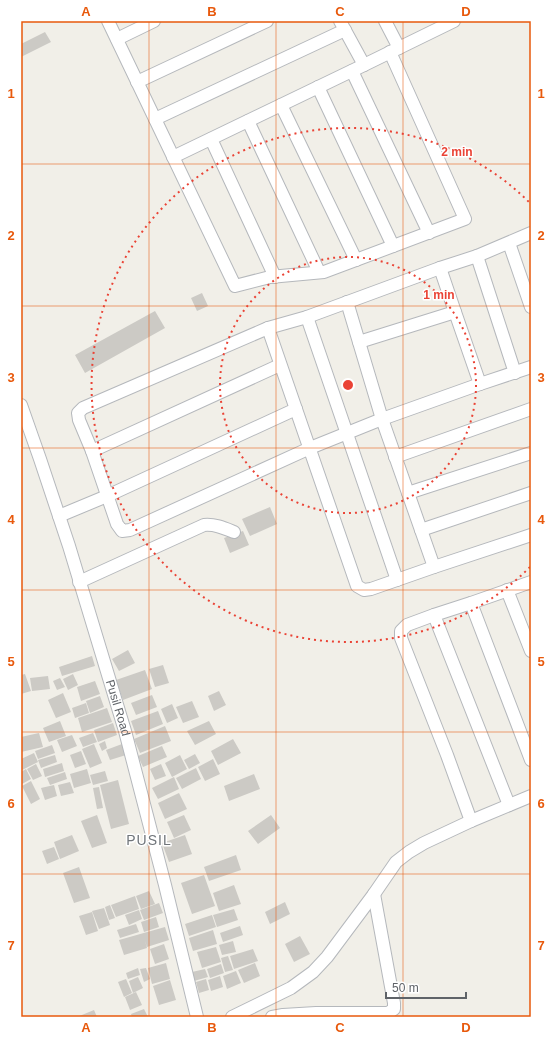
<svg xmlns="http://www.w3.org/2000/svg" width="552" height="1038" font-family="Arial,sans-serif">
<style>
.building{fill:#cccac5}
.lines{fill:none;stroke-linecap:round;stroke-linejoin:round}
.minor-casing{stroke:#b5b8bc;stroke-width:14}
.minor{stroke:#fff;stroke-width:12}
.grid{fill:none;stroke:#e8590c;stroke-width:1;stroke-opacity:0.55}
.ring{fill:none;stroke:#ea4335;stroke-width:2;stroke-dasharray:2 4}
.labels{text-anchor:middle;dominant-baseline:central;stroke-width:3;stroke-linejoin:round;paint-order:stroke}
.street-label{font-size:12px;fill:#5f6368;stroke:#fff}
.quarter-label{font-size:14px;letter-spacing:1px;fill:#70757a;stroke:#fff}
.centre{fill:#ea4335;stroke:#fff;stroke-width:2}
.ring-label{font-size:12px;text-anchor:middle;font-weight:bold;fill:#ea4335;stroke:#fff;stroke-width:3;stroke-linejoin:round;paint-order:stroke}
.neatline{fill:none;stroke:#e8590c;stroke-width:1.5}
.grid-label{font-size:13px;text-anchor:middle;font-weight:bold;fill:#e8590c}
</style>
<rect width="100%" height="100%" fill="#f1efe8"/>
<path class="building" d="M45,32L51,42L21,57V44Z
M202,293L208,306L197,311L191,298Z
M155,311L165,328L85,373L75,355Z
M270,507L277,524L250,536L242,519Z
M243,531L249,545L230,553L224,538Z
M128,650L135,663L119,671L112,659Z
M92,656L95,666L62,676L59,667Z
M163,665L169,683L155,687L149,669Z
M145,670L152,689L123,700L116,680Z
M25,674L31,691L21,694V675Z
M73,674L78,685L68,690L63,679Z
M48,676L50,689L32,691L30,678Z
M60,678L65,687L57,690L53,681Z
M95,681L100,694L81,701L77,687Z
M219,691L226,705L214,711L208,696Z
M63,693L71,712L56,718L48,700Z
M152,695L157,707L136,715L131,703Z
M100,696L104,707L90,713L86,701Z
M192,701L199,717L183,723L176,707Z
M86,703L89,713L75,718L72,708Z
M172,704L178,718L167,723L161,709Z
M107,708L112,722L82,732L78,718Z
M158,711L163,724L136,735L131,721Z
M60,721L66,736L49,742L43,728Z
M209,721L216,734L195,745L187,731Z
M113,723L117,735L98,742L94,730Z
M165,726L171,741L140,753L134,739Z
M39,733L43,747L21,752V737Z
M93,733L97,742L83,747L79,738Z
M72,735L77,746L62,752L57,740Z
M233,739L241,753L218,765L211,751Z
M105,741L107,748L102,751L99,744Z
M94,744L102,763L90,768L82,749Z
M122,744L126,755L110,760L106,750Z
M52,745L55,753L38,759L35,751Z
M162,746L167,757L143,767L138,756Z
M81,751L86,764L75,768L70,755Z
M34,753L38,762L22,770L21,759Z
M195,754L200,763L189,769L184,760Z
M55,755L57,762L41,768L38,760Z
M180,755L187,769L172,777L165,763Z
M213,759L220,774L205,781L198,767Z
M62,763L64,771L45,777L43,769Z
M36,764L42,776L33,780L27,769Z
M161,764L166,776L155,780L150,769Z
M196,768L201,779L182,789L176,778Z
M26,769L31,779L22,784L21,772Z
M87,769L91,783L74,788L70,774Z
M105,771L108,781L93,785L90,775Z
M65,772L67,779L50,785L47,778Z
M254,774L260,789L229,801L224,786Z
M174,777L179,789L158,799L152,788Z
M118,780L129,824L111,829L100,785Z
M31,781L40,799L31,804L22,786Z
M70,782L74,793L61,796L58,785Z
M54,785L57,796L45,800L41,788Z
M99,787L103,808L97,809L93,788Z
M179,793L187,809L165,819L158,803Z
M97,815L107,843L92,848L81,821Z
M184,815L191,830L174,838L167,822Z
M271,815L280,828L258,844L248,831Z
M72,835L79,851L60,859L54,842Z
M185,835L192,854L169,862L162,843Z
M54,847L59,859L47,864L42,851Z
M236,855L241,870L209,881L204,867Z
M79,867L90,898L74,903L63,873Z
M204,875L215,906L192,914L181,883Z
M234,885L241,904L219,911L213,893Z
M149,891L155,904L141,909L136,896Z
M135,896L139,909L116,917L111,905Z
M285,902L290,914L270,924L265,912Z
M159,903L163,913L144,920L140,910Z
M110,905L115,918L109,920L105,907Z
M104,908L110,925L99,929L92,911Z
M234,909L238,920L217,927L213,915Z
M139,910L142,919L129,925L125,915Z
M92,912L98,931L86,935L79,916Z
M212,915L216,927L189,936L185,924Z
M156,917L159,927L144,932L141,922Z
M136,924L139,932L120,938L117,930Z
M240,926L243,935L223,942L220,933Z
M165,927L169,940L147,947L145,941L147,948L124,955L119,940Z
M213,930L217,944L193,951L189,938Z
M300,936L310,954L294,962L285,944Z
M233,941L236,952L222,955L219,945Z
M164,944L169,959L155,964L150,949Z
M216,947L221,962L202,968L197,952Z
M253,949L258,961L234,969L230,956Z
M228,956L233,970L225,972L221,958Z
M166,963L170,979L152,984L148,968Z
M255,963L260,976L244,983L238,970Z
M221,964L224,973L210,978L207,969Z
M138,968L140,975L128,979L126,973Z
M146,968L150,979L144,982L140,969Z
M205,969L208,977L194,981L192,972Z
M236,971L241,983L227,989L223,976Z
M220,976L223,987L211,991L208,980Z
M138,977L143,988L133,993L129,981Z
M126,979L132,993L124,997L118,982Z
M206,979L209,990L199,993L196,982Z
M170,980L176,1000L159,1005L153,986Z
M136,992L142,1005L130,1010L125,997Z
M144,1009L148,1017H132L131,1014Z
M94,1010L97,1017H77Z"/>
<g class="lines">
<g class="minor-casing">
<g id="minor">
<path d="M108,21L235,286L270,277L324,272L465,219L390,52"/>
<path d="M340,21L364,65"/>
<path d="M385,21L399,48"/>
<path d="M117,39L154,21"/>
<path d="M352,71L429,233"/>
<path d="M137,82L267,21"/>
<path d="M318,87L393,246"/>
<path d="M281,105L356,260"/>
<path d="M155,119L345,30"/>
<path d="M248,121L319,272"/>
<path d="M211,139L275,277"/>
<path d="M173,157L364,65L454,21"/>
<path d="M531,233L477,256L440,268L307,317L268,328L83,408L78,413L79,420L92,451L117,524L122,531L130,530L310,448L382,419L480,384L531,367"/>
<path d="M509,243L531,307"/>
<path d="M477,256L515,373"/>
<path d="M347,302L382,419L434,567"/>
<path d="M455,312L480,384"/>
<path d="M307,317L397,580"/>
<path d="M268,328L357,586L364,590L371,589L434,567L531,535"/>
<path d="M359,342L455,312L440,268"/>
<path id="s1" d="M21,405L40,459L69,546L125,731L165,885L197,1017"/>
<path d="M92,451L280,365"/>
<path d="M395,457L531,409"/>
<path d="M408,493L531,453"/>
<path d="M59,516L107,496L296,409"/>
<path d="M421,530L531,493"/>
<path d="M79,582L204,525C215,524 224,528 234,532"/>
<path d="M507,590L531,651"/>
<path d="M471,603L531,760"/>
<path d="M434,615L509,805"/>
<path d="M471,821L447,755L401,638V631L407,625L434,615L471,603L531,582"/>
<path d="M232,1017L291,988L313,972L327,957L374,894L396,862L409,852L424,843L471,821L531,796"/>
<path d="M272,1017L283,1015L316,1013H388L394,1009V1003L374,894"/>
</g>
</g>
<use href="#minor" class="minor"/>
</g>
<path class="grid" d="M149,21V1017M276,21V1017M403,21V1017M21,164H531M21,306H531M21,448H531M21,590H531M21,732H531M21,874H531"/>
<g class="ring">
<circle cx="348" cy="385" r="128"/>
<path d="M530 567A257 257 0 1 1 530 203"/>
</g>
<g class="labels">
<g class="street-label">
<text stroke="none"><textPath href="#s1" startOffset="318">Pusil Road</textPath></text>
</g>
<g class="quarter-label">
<text x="149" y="840">PUSIL</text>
</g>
</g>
<circle cx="348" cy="385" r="6" class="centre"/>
<g class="ring-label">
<text x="457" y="156">2 min</text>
<text x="439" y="299">1 min</text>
</g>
<rect width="552" height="1038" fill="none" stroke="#ffffff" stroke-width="44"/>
<path d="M386 992v6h80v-6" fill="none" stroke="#5f6368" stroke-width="2"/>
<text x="392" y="992" font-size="12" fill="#5f6368" stroke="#ffffff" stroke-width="3" paint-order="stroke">50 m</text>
<rect x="22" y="22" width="508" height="994" class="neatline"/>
<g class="grid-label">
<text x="86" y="16">A</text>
<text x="212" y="16">B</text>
<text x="340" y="16">C</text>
<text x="466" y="16">D</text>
<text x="11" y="98">1</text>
<text x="541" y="98">1</text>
<text x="11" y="240">2</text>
<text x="541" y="240">2</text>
<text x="11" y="382">3</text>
<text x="541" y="382">3</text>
<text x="11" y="524">4</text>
<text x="541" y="524">4</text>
<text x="11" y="666">5</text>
<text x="541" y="666">5</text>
<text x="11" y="808">6</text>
<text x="541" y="808">6</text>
<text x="11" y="950">7</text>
<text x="541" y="950">7</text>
<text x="86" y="1032">A</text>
<text x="212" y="1032">B</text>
<text x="340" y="1032">C</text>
<text x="466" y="1032">D</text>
</g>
</svg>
